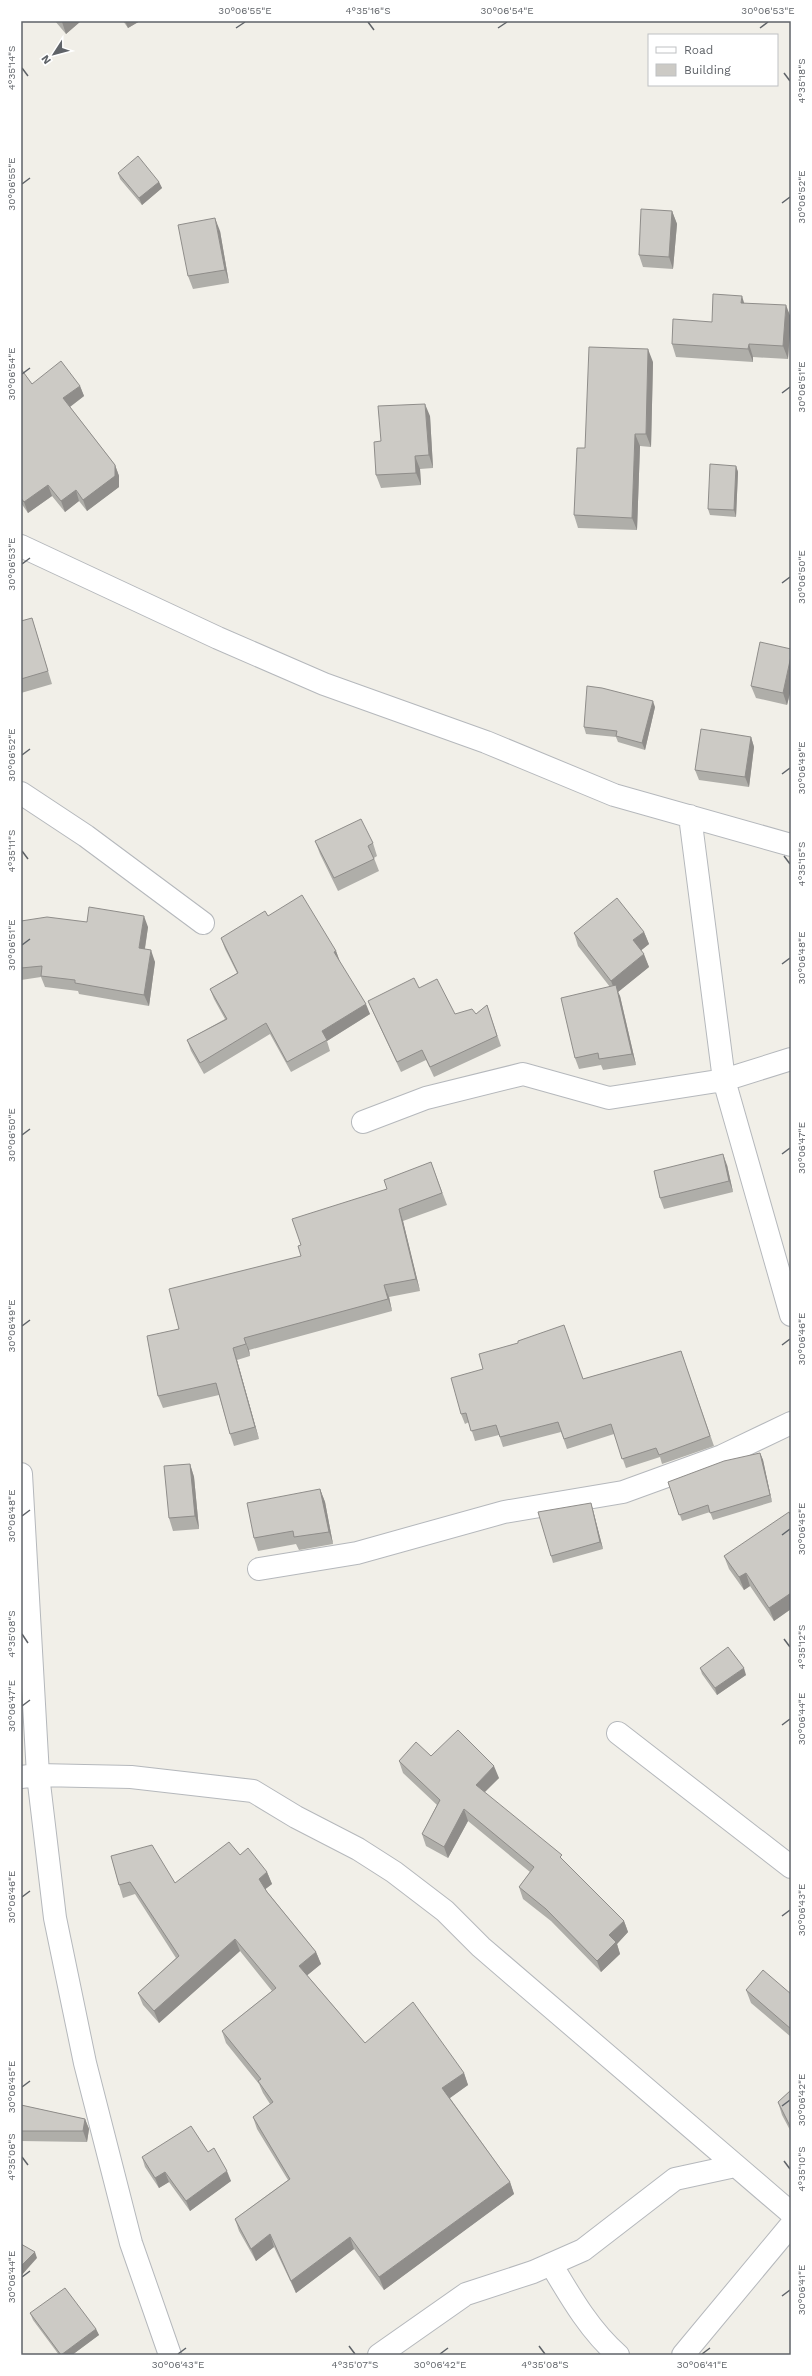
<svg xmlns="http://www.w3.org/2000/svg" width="812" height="2376" font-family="'Work Sans',sans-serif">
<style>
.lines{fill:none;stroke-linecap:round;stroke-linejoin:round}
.minor-casing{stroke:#b5b8bc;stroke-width:24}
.minor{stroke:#fff;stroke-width:22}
.wall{fill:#afaea9}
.shaded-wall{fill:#8f8d8a}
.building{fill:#cccac5;stroke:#8f8d8a}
.ticks{fill:none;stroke:#5f6368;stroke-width:1.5}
.neatline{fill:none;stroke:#5f6368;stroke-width:1.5}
.ticks-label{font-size:10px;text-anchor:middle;fill:#5f6368}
</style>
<rect width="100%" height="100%" fill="#f1efe8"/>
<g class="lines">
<g class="minor-casing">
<path id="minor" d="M21,546L218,638L324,684L486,742L614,795L791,845
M21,793L86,836L203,923
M690,816L724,1080L791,1315
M363,1122L426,1098L523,1074L609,1098L724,1080L791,1059
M21,1474L38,1775L55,1918L85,2063L131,2243L170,2355
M259,1569L357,1553L504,1512L623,1492L722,1456L791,1423
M618,1733L791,1867
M21,1777L38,1775L131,1777L253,1791L296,1817L358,1849L394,1872L445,1911L481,1947L791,2213
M551,2264C570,2296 590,2331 618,2355
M379,2355L466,2294L533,2272L583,2250L675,2179L735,2166
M683,2355L791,2225"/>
</g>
<use href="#minor" class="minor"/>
</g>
<path class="wall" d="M55,21H81L66,34Z
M123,21H140L128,28Z
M118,173L159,182L162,188L142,205L120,179Z
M672,211L677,224L673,269L643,267L639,255Z
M220,231L229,283L193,289L188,276Z
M744,303L791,318L788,359L753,357V362L676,357L672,344L712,322Z
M653,362L651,447L640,446L637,530L578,528L574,515L585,448Z
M21,369L32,384L80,386L84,396L70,407L115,465L119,476V487L87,511L79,501L65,512L52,496L28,513L21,503Z
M430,416L433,468L420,469L421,485L381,488L376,475L381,441Z
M736,466L738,472L736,517L710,515L708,509Z
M32,618L36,631L52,684L21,693V621Z
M791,649V689L787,705L756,698L751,686Z
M655,707L645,750L618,742L616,737L586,734L584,727Z
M751,737L754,747L749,787L699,780L695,770Z
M315,841L373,843L377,856L374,858L379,871L338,891L320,854Z
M268,916L336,951L340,962L370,1014L327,1041L330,1051L291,1072L270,1034L204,1074L191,1051L187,1040L225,1019L214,999L210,989L237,973L225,949L221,938Z
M21,921L87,922L148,927L145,949L155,962L149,1006L79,994L78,991L45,987L41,977L21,980Z
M644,932L649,944L641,950L649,967L618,992L620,996L636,1065L603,1070L601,1065L579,1069L575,1058L610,987L578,946L574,933Z
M419,988L455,1014H476L487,1005L501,1046L434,1077L426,1060L401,1072L372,1010L368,1001Z
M431,1162L447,1205L403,1221L420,1291L389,1297L392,1311L249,1350L250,1356L237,1360L259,1439L234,1446L230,1434L219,1395L163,1408L158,1396L179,1329L301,1256V1245L387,1189Z
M727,1165L733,1192L664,1209L660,1198Z
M681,1351L714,1446L662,1464L660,1457L626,1468L614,1434L567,1449L561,1432L503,1447L499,1435L475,1441L469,1422L465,1424L461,1414L583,1379Z
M760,1453L763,1460L772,1502L713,1520L710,1512L682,1521L668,1482Z
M190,1464L194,1477L199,1529L173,1531L169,1518Z
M320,1489L325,1502L333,1544L299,1550L296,1544L258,1551L254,1538Z
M591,1503L593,1510L603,1549L553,1563L551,1556Z
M791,1516V1609L774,1621L750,1586L744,1590L729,1569L724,1556Z
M700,1668L746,1675L717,1695L702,1674Z
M431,1756L499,1778L484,1792L563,1860L624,1921L628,1932L617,1944L620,1954L601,1972L551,1921L523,1899L519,1887L530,1872L468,1821L448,1858L426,1846L422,1834L437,1805L403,1773L399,1761Z
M240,1855L267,1872L272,1884L265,1889L316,1952L321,1964L307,1975L365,2043L464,2073L468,2085L450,2098L510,2182L514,2194L384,2290L354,2249L296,2293L274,2247L256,2261L239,2231L235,2219L288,2180L257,2129L253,2117L270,2104L263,2093L259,2084L226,2043L222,2031L272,1991L240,1951L159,2023L143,2005L138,1993L176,1958L135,1894L123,1898L119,1885L111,1856L175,1883Z
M746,1990L791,1994V2037L751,2003Z
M791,2090V2132L782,2115L778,2102Z
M21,2105L85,2119L89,2129L87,2142L21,2141Z
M208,2152L231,2181L190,2211L169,2182L159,2188L145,2167L142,2157Z
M30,2313L96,2329L99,2335L72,2355H59L33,2320Z"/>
<path class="shaded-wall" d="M63,21H81L66,34L62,22Z
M125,21H140L128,28Z
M159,182L162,188L142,205L139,198Z
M672,211L677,224L673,269L669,257Z
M215,218L220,231L229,283L225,270Z
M742,296L746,309L741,303Z
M786,305L791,318L788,359L783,346Z
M749,344L753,357V362L748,349Z
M648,349L653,362L651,447L646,434Z
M80,386L84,396L67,409L63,398Z
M425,404L430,416L433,468L429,455Z
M635,434L640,446L637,530L632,518Z
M415,456L420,469L421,485L416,473Z
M115,465L119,476V487L87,511L83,500Z
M736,466L738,472L736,517L734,510Z
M48,485L52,496L28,513L24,502Z
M76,490L79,501L65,512L61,501Z
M791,656V689L787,705L783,693Z
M653,701L655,707L645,750L642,743Z
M751,737L754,747L749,787L745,777Z
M144,916L148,927L143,960L139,948Z
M644,932L649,944L638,953L633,940Z
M151,950L155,962L149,1006L144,995Z
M336,951L340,962L334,952Z
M644,954L649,967L618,992L620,996L636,1065L632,1054L616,994L611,981Z
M366,1004L370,1014L327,1041L322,1031Z
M723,1154L727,1165L733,1192L729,1181Z
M399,1209L403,1221L420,1291L416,1279Z
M384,1285L389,1297L392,1311L388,1299Z
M244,1338L249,1350L250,1356Z
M233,1348L237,1360L259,1439L255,1427Z
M760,1453L763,1460L772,1502L770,1495Z
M190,1464L194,1477L199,1529L195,1516Z
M320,1489L325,1502L333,1544L329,1532Z
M591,1503L593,1510L603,1549L600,1542Z
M746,1573L750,1586L744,1590L739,1577Z
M791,1593V1609L774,1621L769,1608Z
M744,1668L746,1675L717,1695L715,1688Z
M494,1766L499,1778L480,1797L476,1785Z
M464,1809L468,1821L448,1858L444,1847Z
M267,1872L272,1884L263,1891L259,1879Z
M624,1921L628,1932L617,1944L620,1954L601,1972L597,1961L609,1935Z
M235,1939L240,1951L159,2023L154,2011Z
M316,1952L321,1964L304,1978L299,1966Z
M464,2073L468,2085L447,2100L442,2088Z
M85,2119L89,2129L87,2142L83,2131Z
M227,2171L231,2181L190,2211L186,2201Z
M165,2172L169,2182L159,2188L155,2178Z
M510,2182L514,2194L384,2290L379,2277Z
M270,2234L274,2247L256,2261L251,2249Z
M350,2237L354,2249L296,2293L291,2281Z
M35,2252L37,2258L21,2276V2266Z
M96,2329L99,2335L72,2355H61Z"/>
<path class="building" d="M138,156L159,182L139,198L118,173Z
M641,209L672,211L669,257L639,255Z
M215,218L225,270L188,276L178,225Z
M713,294L742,296L741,303L786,305L783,346L749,344L748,349L672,344L673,319L712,322Z
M589,347L648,349L646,434H635L632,518L574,515L577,448H585Z
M61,361L80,386L63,398L115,465V476L83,500L76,490L61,501L48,485L24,502L21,498V369L32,384Z
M425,404L429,455L415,456L416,473L376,475L374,442L381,441L378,406Z
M710,464L736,466L734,510L708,509Z
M32,618L48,671L21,679V621Z
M760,642L791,649V656L783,693L751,686Z
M587,686L602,688L653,701L642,743L616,736L617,731L584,727Z
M701,729L751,737L745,777L695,770Z
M361,819L373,843L368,846L374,859L334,878L315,841Z
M302,895L336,951L334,952L366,1004L322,1031L327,1040L287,1062L266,1023L200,1063L187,1040L227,1019L210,989L238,973L221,938L265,911L268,916Z
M617,898L644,932L633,940L644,954L611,981L574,933Z
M89,907L144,916L139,948L151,950L144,995L75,983V980L41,976L42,966L21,968V921L47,917L87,922Z
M414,978L419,988L437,979L455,1014L472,1009L476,1014L487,1005L497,1036L430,1067L422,1050L397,1062L368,1001Z
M616,985L632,1054L599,1059L598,1053L575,1058L561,998Z
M723,1154L729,1181L660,1198L654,1171Z
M431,1162L442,1193L399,1209L416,1279L384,1285L388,1299L244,1338L246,1344L233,1348L255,1427L230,1434L216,1383L158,1396L147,1336L179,1329L169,1289L301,1256L298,1246L301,1245L292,1219L387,1189L384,1180Z
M564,1325L583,1379L681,1351L710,1436L659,1455L656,1448L622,1459L611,1424L564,1439L558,1422L500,1437L496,1425L471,1431L466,1413L461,1414L451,1378L483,1369L479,1354L518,1343V1341Z
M760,1453L770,1495L710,1513L708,1505L679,1515L668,1482L724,1461Z
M190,1464L195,1516L169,1518L164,1466Z
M320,1489L329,1532L294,1537L293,1531L254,1538L247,1503Z
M591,1503L600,1542L551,1556L538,1512Z
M789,1512L791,1516V1593L769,1608L746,1573L739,1577L724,1556Z
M728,1647L744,1668L715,1688L700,1668Z
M458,1730L494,1766L476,1785L562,1855L560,1857L624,1921L609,1935L616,1942L597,1961L546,1909L519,1887L534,1867L464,1809L444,1847L422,1834L440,1800L399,1761L416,1742L431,1756Z
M229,1842L240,1855L248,1848L267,1872L259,1879L267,1892L316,1952L299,1966L365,2043L413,2002L464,2073L442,2088L510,2182L379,2277L350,2237L291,2281L270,2234L251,2249L235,2219L290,2179L253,2117L273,2102L258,2081L261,2079L222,2031L276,1988L235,1939L154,2011L138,1993L179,1956L130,1882L119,1885L111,1856L152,1845L175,1883Z
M763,1970L791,1994V2029L746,1990Z
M791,2090V2128L778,2102Z
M21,2105L85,2119L83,2131H21Z
M191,2126L208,2152L214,2148L227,2171L186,2201L165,2172L155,2178L142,2157Z
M21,2244L35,2252L21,2266Z
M65,2288L96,2329L61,2355L30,2313Z"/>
<path class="ticks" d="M368,22L374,30M236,28L245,22M498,28L507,22M760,28L768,22M22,68L28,76M784,73L790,81M22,184L30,178M782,203L790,197M22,374L30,368M782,393L790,387M22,564L30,558M782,583L790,577M22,755L30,749M782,774L790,768M22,851L28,859M784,856L790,864M22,945L30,939M782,964L790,958M22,1135L30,1129M782,1154L790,1148M22,1326L30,1320M782,1345L790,1339M22,1516L30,1510M782,1535L790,1529M22,1634L28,1643M784,1639L790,1647M22,1706L30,1700M782,1725L790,1719M22,1897L30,1891M782,1916L790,1910M22,2087L30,2081M782,2106L790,2100M22,2157L28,2165M784,2161L790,2169M22,2277L30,2271M782,2296L790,2290M349,2346L355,2354M539,2346L545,2354M178,2354L186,2348M440,2354L448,2348M702,2354L710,2348"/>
<rect width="812" height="2376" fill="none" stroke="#ffffff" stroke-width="44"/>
<rect x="648" y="34" width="130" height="52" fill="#ffffff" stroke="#bfc1c3"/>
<rect x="656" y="47" width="20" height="6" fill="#ffffff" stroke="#bfc1c3"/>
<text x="684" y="54" font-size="12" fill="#5f6368">Road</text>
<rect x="656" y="64" width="20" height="12" fill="#cccac5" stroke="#bfc1c3"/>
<text x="684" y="74" font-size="12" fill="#5f6368">Building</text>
<g transform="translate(54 54) rotate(234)" stroke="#ffffff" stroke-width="3" paint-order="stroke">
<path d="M0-3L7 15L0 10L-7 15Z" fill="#5f6368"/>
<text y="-6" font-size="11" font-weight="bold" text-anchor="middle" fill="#5f6368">N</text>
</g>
<rect x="22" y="22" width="768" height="2332" class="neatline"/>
<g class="ticks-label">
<text x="245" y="14">30°06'55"E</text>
<text x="368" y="14">4°35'16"S</text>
<text x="507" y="14">30°06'54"E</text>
<text x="768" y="14">30°06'53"E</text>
<text transform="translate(11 68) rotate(-90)" y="4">4°35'14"S</text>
<text transform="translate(801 81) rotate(-90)" y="4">4°35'18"S</text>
<text transform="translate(11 184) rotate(-90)" y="4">30°06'55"E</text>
<text transform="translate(801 197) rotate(-90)" y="4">30°06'52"E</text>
<text transform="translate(11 374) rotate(-90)" y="4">30°06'54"E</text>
<text transform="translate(801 387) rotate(-90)" y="4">30°06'51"E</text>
<text transform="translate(11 564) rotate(-90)" y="4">30°06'53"E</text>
<text transform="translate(801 577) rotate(-90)" y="4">30°06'50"E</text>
<text transform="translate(11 755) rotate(-90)" y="4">30°06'52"E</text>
<text transform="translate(801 768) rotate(-90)" y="4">30°06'49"E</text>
<text transform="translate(11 851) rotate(-90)" y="4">4°35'11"S</text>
<text transform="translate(801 864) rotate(-90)" y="4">4°35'15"S</text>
<text transform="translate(11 945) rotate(-90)" y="4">30°06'51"E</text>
<text transform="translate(801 958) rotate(-90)" y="4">30°06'48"E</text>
<text transform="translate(11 1135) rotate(-90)" y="4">30°06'50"E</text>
<text transform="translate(801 1148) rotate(-90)" y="4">30°06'47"E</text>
<text transform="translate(11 1326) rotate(-90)" y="4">30°06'49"E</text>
<text transform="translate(801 1339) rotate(-90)" y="4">30°06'46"E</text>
<text transform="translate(11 1516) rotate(-90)" y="4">30°06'48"E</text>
<text transform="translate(801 1529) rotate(-90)" y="4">30°06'45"E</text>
<text transform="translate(11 1634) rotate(-90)" y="4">4°35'08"S</text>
<text transform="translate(801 1647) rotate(-90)" y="4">4°35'12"S</text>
<text transform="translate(11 1706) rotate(-90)" y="4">30°06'47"E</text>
<text transform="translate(801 1719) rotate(-90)" y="4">30°06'44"E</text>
<text transform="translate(11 1897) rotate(-90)" y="4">30°06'46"E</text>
<text transform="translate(801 1910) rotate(-90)" y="4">30°06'43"E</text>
<text transform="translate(11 2087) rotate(-90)" y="4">30°06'45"E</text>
<text transform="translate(801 2100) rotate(-90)" y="4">30°06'42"E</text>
<text transform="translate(11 2157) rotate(-90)" y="4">4°35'06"S</text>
<text transform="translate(801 2169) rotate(-90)" y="4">4°35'10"S</text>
<text transform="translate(11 2277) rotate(-90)" y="4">30°06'44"E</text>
<text transform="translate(801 2290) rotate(-90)" y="4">30°06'41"E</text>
<text x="178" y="2368">30°06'43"E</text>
<text x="355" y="2368">4°35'07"S</text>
<text x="440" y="2368">30°06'42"E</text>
<text x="545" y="2368">4°35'08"S</text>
<text x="702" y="2368">30°06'41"E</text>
</g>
</svg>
